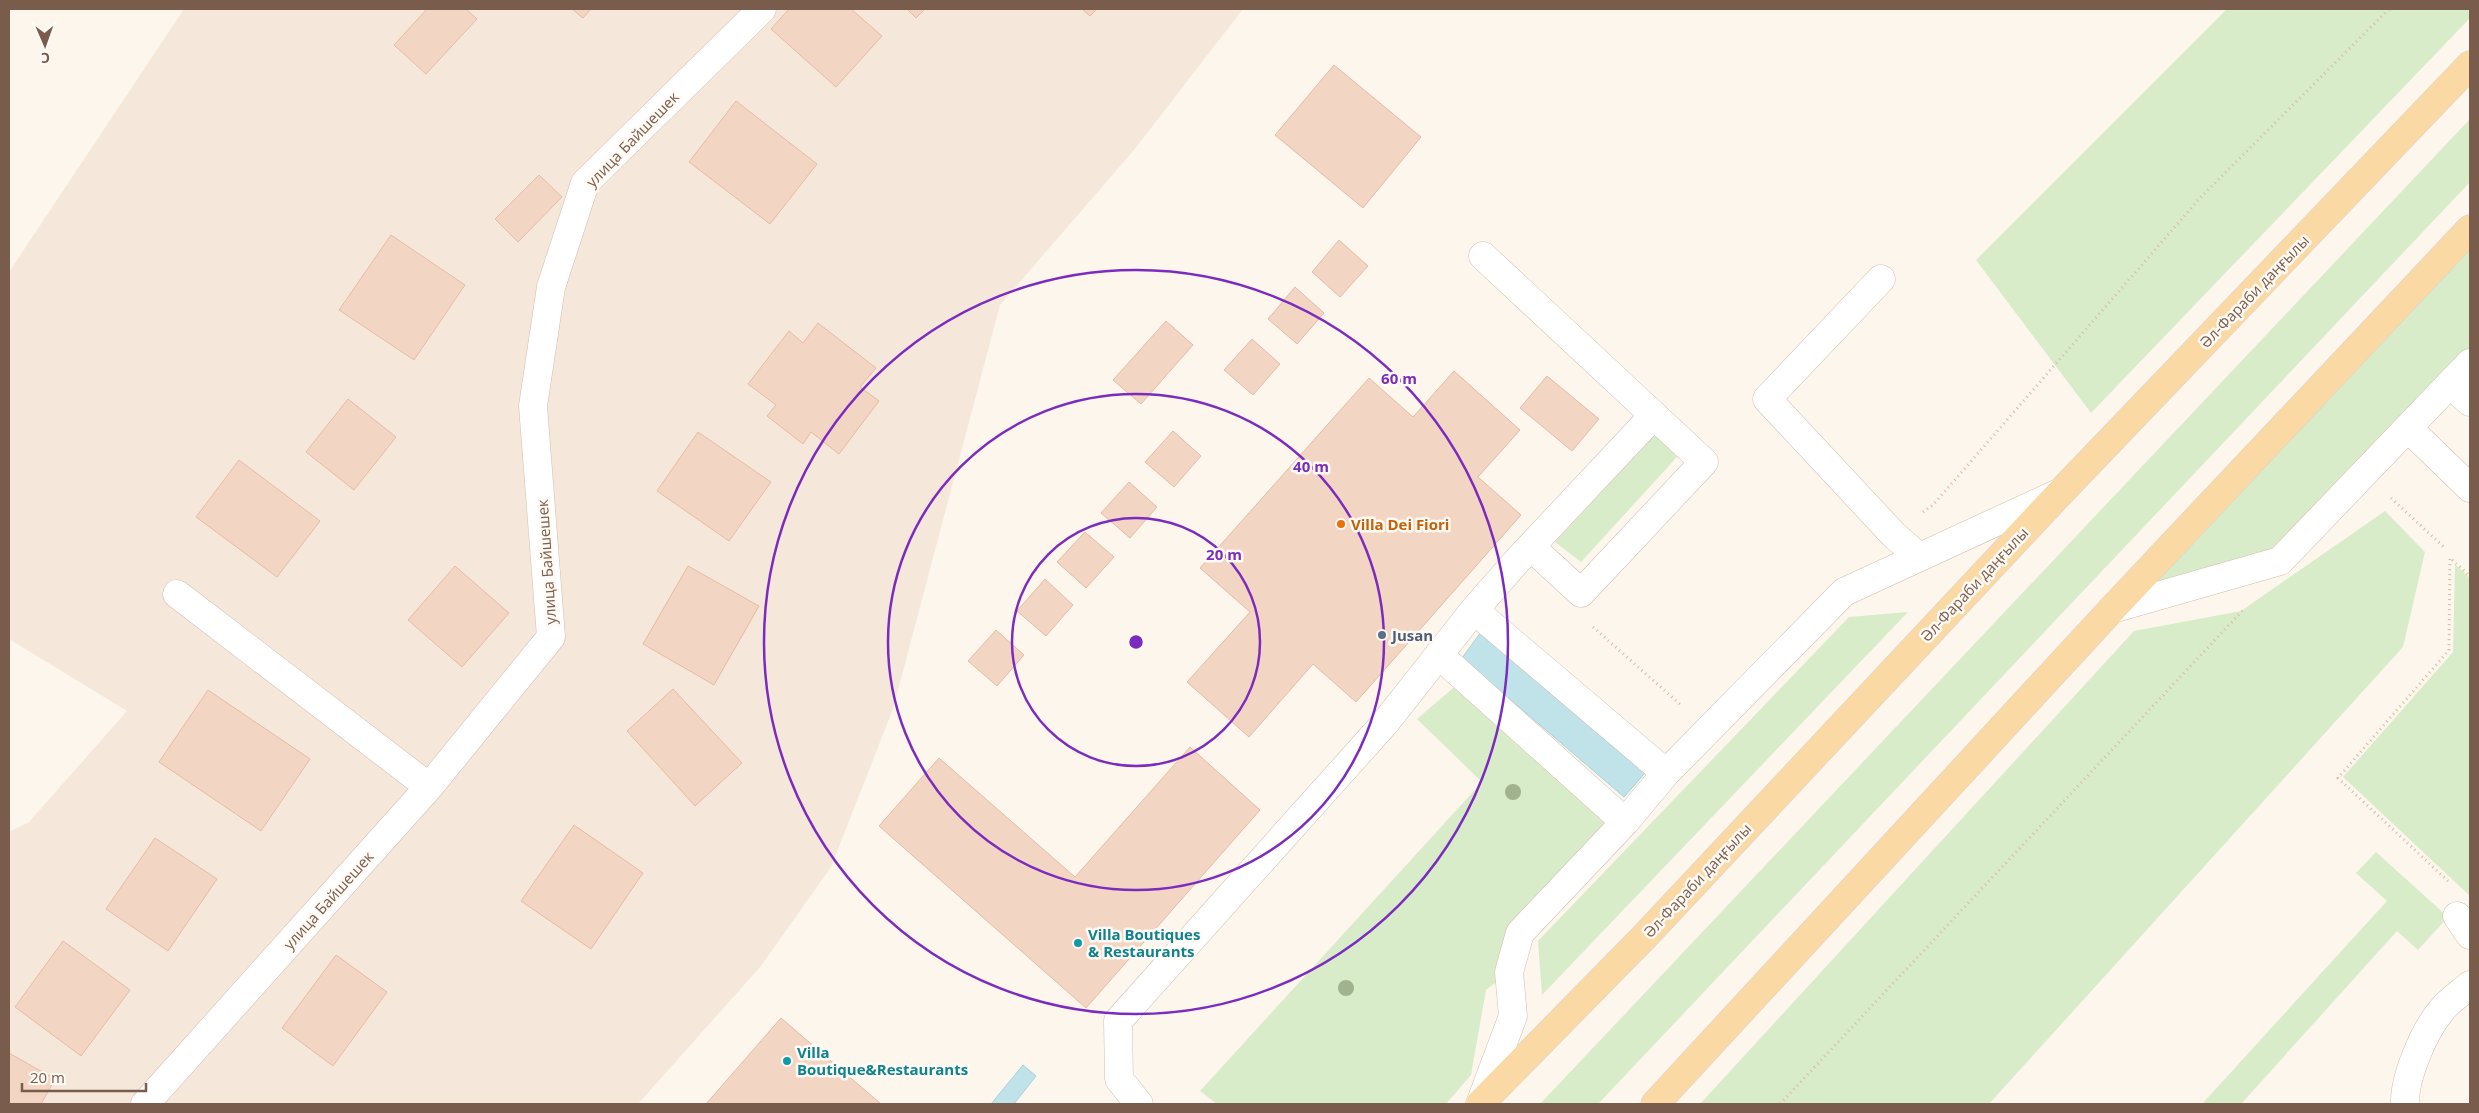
<svg xmlns="http://www.w3.org/2000/svg" width="2479" height="1113" font-family="'Open Sans',sans-serif">
<style>
.residential{fill:#f5e8da}
.green{fill:#d8ecc9}
.water{fill:#bfe3e8;stroke:#a5d3da}
.building{fill:#f3d5c3;stroke:#e6bba3}
.lines{fill:none;stroke-linecap:round;stroke-linejoin:round}
.minor-casing{stroke:#d1beb0;stroke-width:29}
.major-casing{stroke:#dad1cd;stroke-width:29}
.path{stroke:#d9b8a5;stroke-width:3;stroke-dasharray:1 4;stroke-linecap:butt}
.minor{stroke:#fff;stroke-width:28}
.major{stroke:#fbd9a5;stroke-width:28}
.tree{fill:#a0b28e}
.ring{fill:none;stroke:#7b2cbf;stroke-width:2.5}
.food-dot{fill:#e8710a;stroke:#fffaf3;stroke-width:2}
.service-dot{fill:#5c6f8a;stroke:#fffaf3;stroke-width:2}
.culture-dot{fill:#0f9aa8;stroke:#fffaf3;stroke-width:2}
.labels{text-anchor:middle;dominant-baseline:central;stroke-width:5;stroke-linejoin:round;paint-order:stroke}
.street-label{font-size:15px;fill:#7a5c4d;stroke:#fffaf3}
.food-label{font-size:15px;font-weight:bold;fill:#c56008;stroke:#fffaf3;text-anchor:start}
.service-label{font-size:15px;font-weight:bold;fill:#4e5e75;stroke:#fffaf3;text-anchor:start}
.culture-label{font-size:15px;font-weight:bold;fill:#0d838f;stroke:#fffaf3;text-anchor:start}
.centre{fill:#7b2cbf;stroke:#fffaf3;stroke-width:2.5}
.ring-label{font-size:15px;text-anchor:middle;font-weight:bold;fill:#7b2cbf;stroke:#fffaf3;stroke-width:5;stroke-linejoin:round;paint-order:stroke}
</style>
<rect width="100%" height="100%" fill="#fdf6ec"/>
<path class="residential" d="M184,9H1243L1134,150L1000,305L893,709L831,867L761,966L638,1104H9V832L29,822L127,711L9,639V272Z"/>
<path class="green" d="M2227,9H2470V18L2091,413L1976,260Z
M2470,119V182L1598,1104H1540Z
M2470,242V362L2280,561L2127,605Z
M1663,425L1687,446L1581,562L1555,542Z
M2385,511L2425,552L2403,647L1989,1104H1700L2134,631L2241,611Z
M2455,564L2470,578V896L2343,777L2453,652Z
M1908,612L1542,995L1538,941L1849,617Z
M1465,678L1625,822L1520,933L1509,972L1486,990L1471,1075L1446,1104H1217L1200,1091L1482,782L1417,719Z
M2376,852L2448,917L2418,950L2397,931L2241,1104H2202L2387,901L2356,873Z"/>
<path class="water" d="M1481,632L1645,773L1624,797L1462,658Z
M1023,1065L1036,1076L1014,1104H991Z"/>
<path class="building" d="M427,9H466L477,19L426,74L394,45Z
M572,9H591L583,18Z
M789,9H851L882,36L836,87L771,29Z
M907,9H925L916,18Z
M1082,9H1097L1090,16Z
M1334,65L1421,137L1363,208L1275,135Z
M736,101L817,164L770,224L689,162Z
M539,175L562,197L518,242L495,219Z
M391,235L465,285L414,360L339,310Z
M1339,240L1368,266L1340,297L1312,272Z
M1295,287L1324,313L1297,344L1268,319Z
M1166,321L1193,345L1141,404L1113,380Z
M818,323L876,368L860,387L879,401L839,454L811,432L803,444L767,416L776,405L748,384L789,331L803,343Z
M1252,339L1280,364L1253,395L1224,370Z
M1454,371L1520,430L1478,477L1521,515L1356,702L1313,664L1249,737L1187,682L1250,612L1200,568L1369,378L1413,417Z
M1547,376L1599,419L1572,451L1520,408Z
M348,399L396,437L354,490L306,452Z
M1173,431L1201,456L1174,487L1145,462Z
M698,432L771,482L729,541L657,491Z
M239,460L320,521L277,577L196,517Z
M1129,482L1157,507L1130,538L1101,513Z
M1085,532L1114,557L1086,588L1057,562Z
M455,566L509,613L462,667L408,620Z
M688,566L759,606L714,685L643,644Z
M1045,579L1073,605L1046,636L1017,611Z
M996,630L1024,655L997,686L968,661Z
M673,689L742,763L695,806L627,731Z
M208,690L310,759L261,831L159,762Z
M1190,747L1260,810L1086,1008L879,826L939,758L1075,877Z
M574,825L643,873L591,949L521,901Z
M155,838L217,879L168,951L106,909Z
M63,941L130,990L81,1056L15,1007Z
M336,955L387,992L333,1066L282,1028Z
M781,1018L881,1104H706Z
M9,1053L55,1079L41,1104H9Z"/>
<g class="lines">
<g class="minor-casing">
<path id="minor" d="M1483,256L1704,462L1581,593L1531,547
M1881,279L1767,399L1893,534L1919,557
M2450,384L2470,402
M2408,428L2470,488
M177,594L429,787
M2112,609L2280,561L2470,363
M1474,610L1666,773
M1439,655L1625,822
M2457,916L2470,935
M145,1104L429,787L551,637L533,406L551,287L585,183L762,9
M1139,1104L1119,1079L1118,1021L1385,723L1474,610L1516,562L1654,415
M1480,1104L1513,1016L1509,972L1520,933L1625,822L1666,773L1844,592L2061,492
M2405,1104C2404,1078 2424,1031 2441,1011C2448,1001 2461,993 2470,985"/>
</g>
<g class="major-casing">
<path id="major" d="M1480,1104L1646,935L2061,492L2470,65
M1655,1104L2112,609L2470,229"/>
</g>
<path class="path" d="M2391,498L2446,549
M1923,512L1933,505L2200,198L2389,9
M1593,627L1682,706
M2448,881L2338,778L2449,650L2450,558L2470,576
M1780,1104L2243,610"/>
<use href="#minor" class="minor"/>
<use href="#major" class="major"/>
</g>
<g class="tree">
<circle cx="1513" cy="792" r="8"/>
<circle cx="1346" cy="988" r="8"/>
</g>
<g class="ring">
<circle cx="1136" cy="642" r="124"/>
<circle cx="1136" cy="642" r="248"/>
<circle cx="1136" cy="642" r="372"/>
</g>
<circle class="food-dot" cx="1341" cy="524" r="5"/>
<circle class="service-dot" cx="1382" cy="635" r="5"/>
<g class="culture-dot">
<circle cx="1078" cy="943" r="5"/>
<circle cx="787" cy="1061" r="5"/>
</g>
<g class="labels">
<g class="street-label">
<text transform="translate(632 139) rotate(-46)">улица Байшешек</text>
<text transform="translate(2254 291) rotate(-46)">Әл-Фараби даңғылы</text>
<text transform="translate(546 562) rotate(-94)">улица Байшешек</text>
<text transform="translate(1974 584) rotate(-47)">Әл-Фараби даңғылы</text>
<text transform="translate(1697 880) rotate(-47)">Әл-Фараби даңғылы</text>
<text transform="translate(328 900) rotate(-48)">улица Байшешек</text>
</g>
<g class="food-label">
<text x="1351" y="524">Villa Dei Fiori</text>
</g>
<g class="service-label">
<text x="1392" y="635">Jusan</text>
</g>
<g class="culture-label">
<text x="1088" y="934">Villa Boutiques<tspan x="1088" dy="17">&amp; Restaurants</tspan></text>
<text x="797" y="1052">Villa<tspan x="797" dy="17">Boutique&amp;Restaurants</tspan></text>
</g>
</g>
<circle cx="1136" cy="642" r="8" class="centre"/>
<g class="ring-label">
<text x="1399" y="384">60 m</text>
<text x="1311" y="472">40 m</text>
<text x="1224" y="560">20 m</text>
</g>
<rect width="2479" height="1113" fill="none" stroke="#7a5c4d" stroke-width="20"/>
<g transform="translate(45 45) rotate(178)" stroke="#fffaf3" stroke-width="4" paint-order="stroke">
<path d="M0-4L9 19L0 12L-9 19Z" fill="#7a5c4d"/>
<text y="-8" font-size="14" font-weight="bold" text-anchor="middle" fill="#7a5c4d">С</text>
</g>
<path d="M22 1083v8h124v-8" fill="none" stroke="#7a5c4d" stroke-width="2.5"/>
<text x="30" y="1083" font-size="15" fill="#7a5c4d" stroke="#fffaf3" stroke-width="4" paint-order="stroke">20 m</text>
</svg>
